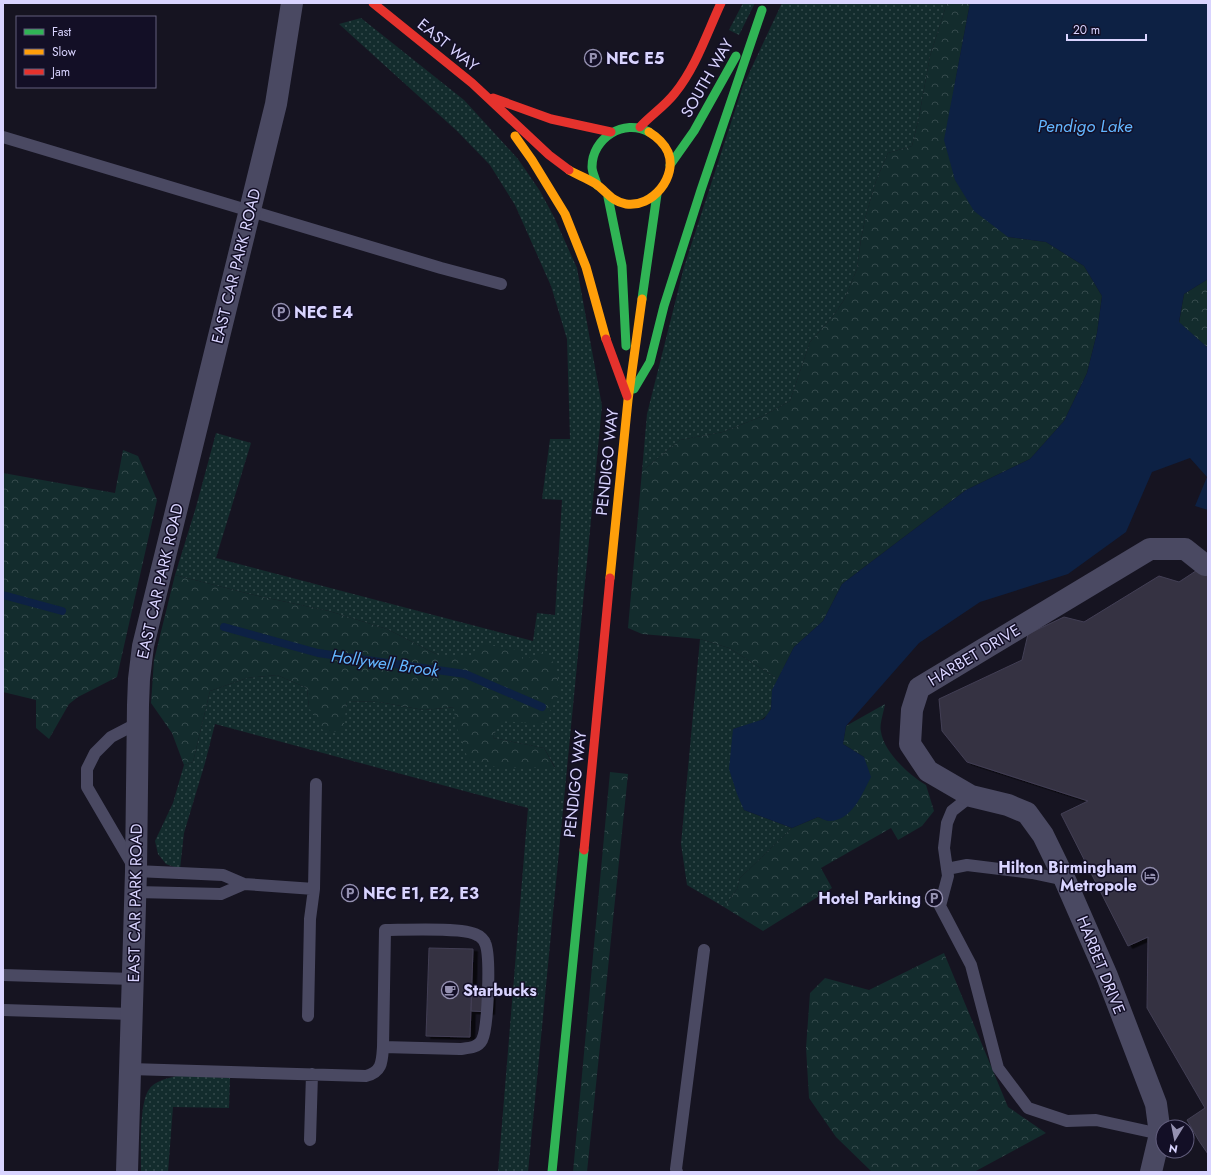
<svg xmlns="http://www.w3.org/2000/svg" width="1211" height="1175" font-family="Jost,sans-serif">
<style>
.grass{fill:url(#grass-dots)}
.forest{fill:url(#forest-crowns)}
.water{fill:#0d2144}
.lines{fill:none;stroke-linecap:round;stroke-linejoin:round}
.stream{stroke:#0d2144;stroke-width:8}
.building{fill:#343243;stroke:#433f54;filter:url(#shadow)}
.lane{stroke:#4a4962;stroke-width:12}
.street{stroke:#4a4962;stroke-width:22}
.fast{stroke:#30b455;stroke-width:9}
.slow{stroke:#ff9f0a;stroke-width:9}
.jam{stroke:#e5322d;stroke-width:9}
.labels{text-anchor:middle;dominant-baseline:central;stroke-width:3;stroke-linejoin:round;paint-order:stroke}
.street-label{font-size:16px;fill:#d9d4ff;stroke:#130f26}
.poi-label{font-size:16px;font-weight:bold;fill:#d9d4ff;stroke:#130f26;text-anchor:start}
.water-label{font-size:17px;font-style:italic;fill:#62b6ff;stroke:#130f26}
</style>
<defs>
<pattern id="grass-dots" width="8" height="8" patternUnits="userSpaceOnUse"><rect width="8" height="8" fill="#132c2d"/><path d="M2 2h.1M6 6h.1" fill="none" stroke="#354a4c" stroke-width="1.8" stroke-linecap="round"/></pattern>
<pattern id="forest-crowns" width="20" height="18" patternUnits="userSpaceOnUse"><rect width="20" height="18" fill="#132c2d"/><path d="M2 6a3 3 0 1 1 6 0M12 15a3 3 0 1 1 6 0" fill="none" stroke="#354a4c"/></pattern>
<filter id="shadow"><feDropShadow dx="4.5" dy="2.5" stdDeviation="0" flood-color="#0009"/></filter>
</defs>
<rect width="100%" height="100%" fill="#161421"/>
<path class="grass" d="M743,3H755L739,35L729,30Z
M782,3H947L930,56L919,117L912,146L888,153L876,181L866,215L861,239L857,269L844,300L833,316L810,342L790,401L763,416L723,432L680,440L642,471L647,414L684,267L743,86Z
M361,18L464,100L518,159L540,191L554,217L577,268L602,406L528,1172H498L528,808L215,724L205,763L184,833L180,869L166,864L158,854L155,841L173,803L184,765L193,762L210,691L247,678L277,675L307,688L309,708L342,732L347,701L379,702L424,710L455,707V723L499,768L555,767L544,748L493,738L522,660L471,655H438L387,629L329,611L258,596L175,575L196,507L216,433L251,443L216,558L533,641L537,613L555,615L562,500L542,499L550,439H570L567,339L551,286L515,205L490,165L457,131L339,24Z
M700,639L729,648L778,679C772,692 773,694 771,707C769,722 746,725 733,729L744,810L792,828L740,878L737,889L724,907L687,885L681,844Z
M181,1075L230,1078L229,1108L173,1107L168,1172H141C141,1153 139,1107 148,1091C154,1080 169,1078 181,1075Z"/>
<path class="forest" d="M947,3H970L955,83L1008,237L1046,242L1084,266L1102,296L1097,333L1087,373L1064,421L1030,459L966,490L842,584L823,621L794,647L778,679L729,648L700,639L642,634L628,628L642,471L680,440L723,432L763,416L790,401L810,342L833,316L844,300L857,269L861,239L866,215L876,181L888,153L912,146L919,117L930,56Z
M1208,279V348L1179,323L1184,294Z
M123,450L138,456L157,500L117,677L78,697L69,704L49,739L36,728V700L3,692V473L115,493Z
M175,575L258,596L329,611L387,629L438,655H471L482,644L519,650L523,660L543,652L556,665L560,693L543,724L500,721L493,738L544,748L555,768H499L468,759L455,723L454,707L424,710L379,702L347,701L343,732H324L309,708L307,688L277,675L247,678L210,691L193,762L184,765L172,733L151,703L154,660Z
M885,704C884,711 879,725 881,732C884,752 909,775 926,785L934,811L922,826L898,840L891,828L821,868L832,888L763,931L724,907L737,889L740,878L792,828L818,817L829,821L864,757L843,744L846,726Z
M610,772L628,774L587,1172H573Z
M944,953L1008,1107L1046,1133L974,1172H872L836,1137L809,1098L806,1048L810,993L825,978L869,990Z"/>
<path class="water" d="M970,3H1208V279L1184,294L1179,322L1208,348V510L1195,506L1207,477L1190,458L1152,472L1126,532L1068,574L980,602L919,643L846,726L843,744L864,757L871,777C862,794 852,821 829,821C826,821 821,818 818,817L792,828L744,810L737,794L729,769L733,729L764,719L771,709L772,690L794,647L823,621L842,584L966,490L1030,459L1064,421L1087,373L1097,333L1102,296L1084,266L1046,242L1008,237L974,211L955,180L944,140Z"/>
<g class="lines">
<path class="stream" d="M3,595L62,611
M224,627L318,653L465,674L542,707"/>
</g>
<path class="building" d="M1208,563V1154L1199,1141L1187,1120L1205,1108L1147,1008L1148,937L1128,946L1061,814L1088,801L967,762L942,731L939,699L1022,660L1028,634L1064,617L1084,622L1159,576L1179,582Z
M429,948L473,949L470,1037L426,1036Z
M472,988H491L490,1012L471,1011Z"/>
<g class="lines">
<path class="lane" d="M3,137L441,268L501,284
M138,723L111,737L95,753L87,769V787L136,871L223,875L244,884L314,889
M971,796L952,811L947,823L944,848L948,876L940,906L971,965L998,1068L1028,1108L1067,1121L1096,1120L1160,1134
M947,869L967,865L1032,873L1065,880
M136,892L221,894L244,884
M3,975L133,979
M3,1010L132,1014
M308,1016L310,919L314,889L316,784
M130,1069L366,1076C382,1072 382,1062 383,1047L385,930C403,930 465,927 477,935C480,936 484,940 485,943C491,955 488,1028 482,1040C478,1048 468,1048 460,1049L383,1047
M310,1140L312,1074
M677,1172L676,1169L704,950"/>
<path class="street" d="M127,1172L136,871L138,705L139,679L143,646L276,104L292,3
M1151,1172L1160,1134L1156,1104L1107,976L1065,880L1043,835L1027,813L1008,805L971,796L928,771L910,744L912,710L919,688L1150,549H1185L1205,565"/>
<path class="fast" d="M670,165L694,131L736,56
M597,185C596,179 592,173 592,167C592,138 624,118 649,132
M608,197L622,266L626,346
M642,299L657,194
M634,389L650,362L664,306L701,190L762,10
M552,1172L584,850"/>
<path class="slow" d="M515,136L532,160L565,214L586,267L606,339
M569,170C577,175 587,178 596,184C606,191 612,202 626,204C652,208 678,177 668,152C664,143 657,137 649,132
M610,578L628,400L642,299"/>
<path class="jam" d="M373,3L472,83L549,155L569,170
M493,98L551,119L611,132
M640,127C651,115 665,106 675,93C696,67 707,33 721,3
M606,339L627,396
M584,850L610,578"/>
</g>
<defs>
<g id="parking-ring" transform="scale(0.9)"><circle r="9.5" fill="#130f26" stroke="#9591b1" stroke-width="1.5"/><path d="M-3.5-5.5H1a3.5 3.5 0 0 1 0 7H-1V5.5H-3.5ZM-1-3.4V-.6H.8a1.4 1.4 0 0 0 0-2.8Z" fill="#9591b1"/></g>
<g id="hotel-ring" transform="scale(0.9)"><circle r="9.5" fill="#130f26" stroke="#9591b1" stroke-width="1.5"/><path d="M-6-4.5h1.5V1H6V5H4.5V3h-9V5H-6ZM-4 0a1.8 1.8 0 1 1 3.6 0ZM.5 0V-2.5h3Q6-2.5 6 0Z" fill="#9591b1"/></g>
<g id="cafe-ring" transform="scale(0.9)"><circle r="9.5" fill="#130f26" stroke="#9591b1" stroke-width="1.5"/><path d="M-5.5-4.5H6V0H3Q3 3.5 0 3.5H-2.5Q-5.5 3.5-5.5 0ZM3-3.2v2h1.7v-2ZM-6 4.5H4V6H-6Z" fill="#9591b1"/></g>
</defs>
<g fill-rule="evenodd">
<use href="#parking-ring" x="593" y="58"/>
<use href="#parking-ring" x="281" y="312"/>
<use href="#hotel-ring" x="1150" y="876"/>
<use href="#parking-ring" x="350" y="893"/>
<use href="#parking-ring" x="934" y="898"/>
<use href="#cafe-ring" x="450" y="990"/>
</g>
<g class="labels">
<g class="street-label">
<text transform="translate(448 45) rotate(39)">EAST WAY</text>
<text transform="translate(707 78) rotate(-60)">SOUTH WAY</text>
<text transform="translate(236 266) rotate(-76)">EAST CAR PARK ROAD</text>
<text transform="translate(607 462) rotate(-84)">PENDIGO WAY</text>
<text transform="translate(160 581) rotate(-77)">EAST CAR PARK ROAD</text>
<text transform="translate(974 655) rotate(-31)">HARBET DRIVE</text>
<text transform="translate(575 784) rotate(-84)">PENDIGO WAY</text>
<text transform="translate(135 903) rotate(-89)">EAST CAR PARK ROAD</text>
<text transform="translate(1101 965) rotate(68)">HARBET DRIVE</text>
</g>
<g class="poi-label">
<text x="606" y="58">NEC E5</text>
<text x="294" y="312">NEC E4</text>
<text x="1137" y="867" text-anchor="end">Hilton Birmingham<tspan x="1137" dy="18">Metropole</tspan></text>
<text x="363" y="893">NEC E1, E2, E3</text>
<text x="921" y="898" text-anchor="end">Hotel Parking</text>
<text x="463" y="990">Starbucks</text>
</g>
<g class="water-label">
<text x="1085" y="126">Pendigo Lake</text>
<text transform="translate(385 663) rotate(8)">Hollywell Brook</text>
</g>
</g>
<rect width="1211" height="1175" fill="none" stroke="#d9d4ff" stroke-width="8"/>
<rect x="16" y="16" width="140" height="72" fill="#130f26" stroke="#625e7d"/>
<rect x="24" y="29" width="20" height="6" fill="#30b455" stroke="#625e7d"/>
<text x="52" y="36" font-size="12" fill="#d9d4ff">Fast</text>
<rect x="24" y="49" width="20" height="6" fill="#ff9f0a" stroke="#625e7d"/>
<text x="52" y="56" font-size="12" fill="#d9d4ff">Slow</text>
<rect x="24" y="69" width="20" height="6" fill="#e5322d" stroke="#625e7d"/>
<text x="52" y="76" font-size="12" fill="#d9d4ff">Jam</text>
<g transform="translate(1175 1139) rotate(190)"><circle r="19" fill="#130f26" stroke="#625e7d"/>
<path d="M0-3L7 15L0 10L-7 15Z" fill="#9591b1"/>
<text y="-6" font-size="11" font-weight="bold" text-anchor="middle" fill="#d9d4ff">N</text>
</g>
<path d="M1067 34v6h79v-6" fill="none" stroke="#d9d4ff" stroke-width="2"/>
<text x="1073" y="34" font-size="12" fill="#d9d4ff" stroke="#130f26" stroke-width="3" paint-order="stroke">20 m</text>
</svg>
